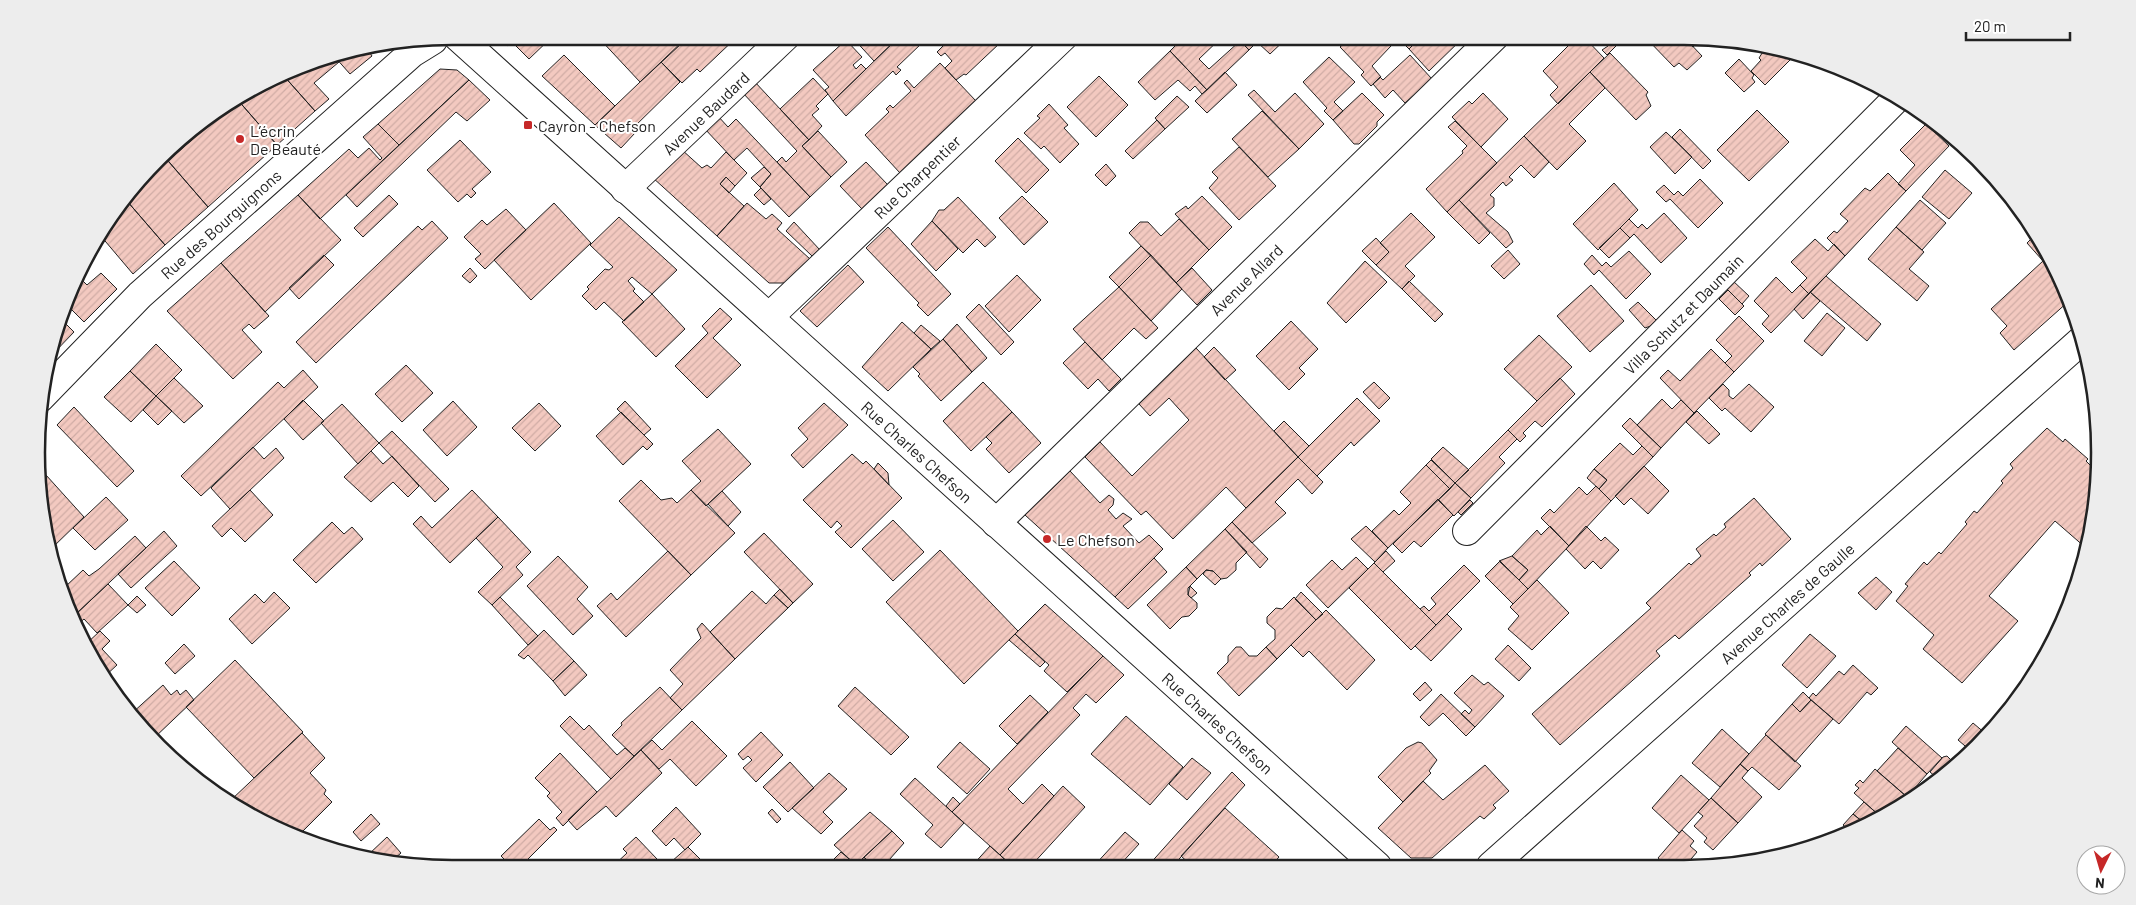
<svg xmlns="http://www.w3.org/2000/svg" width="2136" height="905" font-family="Barlow,sans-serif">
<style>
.building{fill:url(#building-hatch);stroke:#222}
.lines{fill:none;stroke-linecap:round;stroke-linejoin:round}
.street-casing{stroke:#222;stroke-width:30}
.secondary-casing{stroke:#222;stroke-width:30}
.street{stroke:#fff;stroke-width:28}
.secondary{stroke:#fff;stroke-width:28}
.poi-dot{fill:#c62828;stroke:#fff;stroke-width:2}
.labels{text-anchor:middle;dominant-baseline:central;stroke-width:4;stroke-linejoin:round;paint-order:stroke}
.street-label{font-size:16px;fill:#222;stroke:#fff}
.poi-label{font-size:16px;fill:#222;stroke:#fff;text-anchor:start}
.rim{fill:none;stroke:#222;stroke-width:2.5}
</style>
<defs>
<pattern id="building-hatch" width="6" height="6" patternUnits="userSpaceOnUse" patternTransform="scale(1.25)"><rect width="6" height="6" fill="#f3c9c0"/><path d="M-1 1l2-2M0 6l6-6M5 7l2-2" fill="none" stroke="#d0aca5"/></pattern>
</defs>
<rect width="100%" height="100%" fill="#fff"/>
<path class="building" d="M497,36H518L508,46Z
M518,36H553L529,59L512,42Z
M597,36H673L681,44L640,82Z
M688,36H738L700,72L697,69L682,83L661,62Z
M851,36H900L874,61Z
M900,36H915L922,43L897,67L901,70L896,75L893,71L846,116L833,101Z
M953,36H994L1000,43L966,75L964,74L956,80L945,68L952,61L945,53L941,56L937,52Z
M1185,36H1223L1199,59L1209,69L1240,41L1249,50L1207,90L1170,51Z
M1236,36H1263L1249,50Z
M1263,36H1289L1270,54L1257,42Z
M1352,36H1381L1391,46L1372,66L1381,77L1371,86L1361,75L1364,72L1340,47Z
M1402,36H1422L1409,49L1403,43L1406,40Z
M1422,36H1465L1429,71L1409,49Z
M1578,36H1583L1604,58L1558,104L1550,95L1558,87L1543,71Z
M1598,36H1626L1607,55L1602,50L1608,46Z
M1644,36H1683L1702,56L1687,70L1679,63L1674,67Z
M1683,36H1684L1701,39L1693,47Z
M846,40L862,57L853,65L856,69L861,64L866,69L833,101L825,90L829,87L813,70Z
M368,50L372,56L350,74L334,56Z
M1764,50L1795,55L1765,85L1751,71L1761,60L1759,58Z
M1170,51L1207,90L1202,94L1195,86L1190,91L1178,80L1155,100L1138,82Z
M1610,53L1648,92L1646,95L1651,106L1636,120L1590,72Z
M564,55L615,106L595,125L542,76Z
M1410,55L1432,79L1405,103L1393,90L1385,98L1373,84L1380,77L1383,80Z
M334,56L339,62L314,83L329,99L315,111L283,75L318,58Z
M1329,57L1355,82L1334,102L1343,111L1333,120L1324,111L1327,108L1303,82Z
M1739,59L1754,75L1752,78L1755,82L1744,92L1725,73Z
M661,62L680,82L632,129L635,133L621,148L595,125Z
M940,63L976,101L900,173L865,135L889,112L886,109L890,105L893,108L911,91L904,83L907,80L914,88Z
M440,69L457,70L469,80L399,145L378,124Z
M1225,72L1237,85L1207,113L1195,101Z
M1590,72L1605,88L1569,124L1586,141L1557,170L1524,136Z
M283,75L315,111L277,145L236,98Z
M1099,76L1128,105L1096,137L1067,107Z
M813,78L828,94L816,106L819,109L812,115L822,126L809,140L780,109Z
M469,80L490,100L467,121L456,112L357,207L346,195Z
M754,81L809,140L802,146L831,177L810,197L777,162L782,157L786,162L797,151L742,92Z
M1254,90L1275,112L1295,93L1324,124L1299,149L1248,95Z
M1362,93L1384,115L1377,122V126L1359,144H1354L1333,120Z
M1483,93L1508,119L1481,147L1452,117L1469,101L1472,104Z
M1177,96L1189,107L1165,129L1155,118Z
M237,99L277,145L208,207L168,161L195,137L190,131L223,108L225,110Z
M1049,104L1068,125L1064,128L1079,144L1060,163L1044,146L1041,149L1024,133L1040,118L1037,116Z
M1757,110L1789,142L1749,181L1717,150Z
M1262,111L1299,149L1268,177L1232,139Z
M717,115L728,127L736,119L810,197L789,217L760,187L771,174L747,148L734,160L704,128Z
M1157,120L1165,129L1133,159L1125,151Z
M1455,121L1497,163L1447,212L1426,189L1463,153L1462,151L1467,146L1448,127Z
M378,124L399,145L320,219L298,195L349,149L358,158L369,148L380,160L382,158L363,137Z
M1926,124L1949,146L1906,191L1898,184L1915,165L1900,150Z
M1680,129L1711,161L1703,169L1672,137Z
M818,131L847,162L831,177L802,146Z
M1666,132L1692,157L1675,174L1650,147Z
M1524,136L1549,162L1534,178L1521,165L1509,177L1513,180L1506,186L1503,182L1490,195L1494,198V206L1486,213L1508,232L1513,242L1506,248L1459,200Z
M1018,138L1049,170L1026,193L995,161Z
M460,140L491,172L472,189L476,193L471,198L467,194L458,202L427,170Z
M1239,147L1276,186L1239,220L1209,188L1218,178L1212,172Z
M681,149L702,168L707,165L711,168L726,152L747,173L735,186L726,177L720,184L744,206L717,236L652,177Z
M164,156L208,207L165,245L127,201L153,173L152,172Z
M866,162L888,185L862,209L840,186Z
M1106,164L1116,176L1106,186L1095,175Z
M764,167L771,174L760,187L751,178Z
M1945,170L1972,193L1949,219L1922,197Z
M1888,173L1906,191L1845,256L1827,238L1834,231L1837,233L1848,221L1840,214L1865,188L1870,191Z
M726,177L735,186L729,193L720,184Z
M1700,179L1723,203L1698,228L1670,199L1666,202L1656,192L1664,185L1674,195L1678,191L1683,196Z
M1614,183L1638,210L1598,250L1573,224Z
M761,188L771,199L764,205L754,195Z
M298,195L341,240L265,312L221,263Z
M389,195L398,204L363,237L354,228Z
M1022,196L1048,222L1024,245L999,218Z
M1202,196L1232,227L1209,250L1175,214L1186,206L1188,209Z
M958,197L996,237L985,247L977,239L963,253L932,221L939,210H944Z
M1459,200L1490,233L1479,244L1447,212Z
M1920,200L1946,223L1922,250L1896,227Z
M127,201L165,245L133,274L100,235Z
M554,203L591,243L531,300L494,260Z
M747,203L766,219L772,214L782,223L777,229L810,259L785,283H769L717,236Z
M506,209L526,230L485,269L475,259L481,254L464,237L482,220L487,225Z
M1411,213L1435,237L1405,266L1415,276L1402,289L1376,265L1389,252L1380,243Z
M1664,213L1687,238L1661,263L1634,234L1630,238L1620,228L1629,219L1638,228L1642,224L1647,229Z
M619,217L677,270L652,294L632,277L628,281L635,289L633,291L644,302L624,321L604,302L596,310L582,296L589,289L587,287L605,269L609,270L613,267L590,245Z
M1179,219L1209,250L1176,283L1129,233L1140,222H1148L1161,236Z
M432,221L448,238L316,363L296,342L418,226L422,230Z
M932,221L958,249L936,271L911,244Z
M794,222L820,250L812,256L786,231Z
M888,227L951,294L928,316L917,305L919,303L866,248Z
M1896,227L1924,252L1909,269L1929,286L1917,301L1868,259Z
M1620,228L1630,238L1609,258L1599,248Z
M2035,235L2057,268L2069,301L2014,350L2000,333L2007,326L1991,309L2043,261L2027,243Z
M1376,238L1389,252L1376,265L1362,251Z
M1815,239L1828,251L1834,244L1845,256L1809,294L1800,285L1807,278L1791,262Z
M1141,246L1151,255L1119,287L1109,277Z
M1508,250L1520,264L1504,279L1491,266Z
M1629,251L1651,274L1626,299L1599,270L1594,275L1584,264L1592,255L1602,266L1606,262L1611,267Z
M324,255L334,265L299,299L289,288Z
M1151,255L1182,289L1151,321L1119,287Z
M1365,261L1387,282L1346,323L1327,303Z
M221,263L269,316L254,329L249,324L242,330L262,352L233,379L167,311Z
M848,265L864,282L817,327L800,311Z
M470,268L477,276L470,283L462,276Z
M1192,268L1212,290L1197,305L1176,283Z
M101,273L117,289L84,322L65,303L75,282L80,278L87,285Z
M1017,275L1041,300L1009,332L985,306Z
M1826,276L1881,324L1867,341L1810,292Z
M1776,277L1792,293L1800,285L1809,294L1771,333L1762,324L1769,316L1754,301Z
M1732,280L1749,296L1742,304L1725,287Z
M1409,281L1443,314L1435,322L1402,289Z
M1591,285L1624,321L1590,352L1557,316Z
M1119,287L1158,328L1146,339L1134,328L1102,360L1073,329Z
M1728,290L1744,306L1735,315L1719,299Z
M1810,292L1820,301L1803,319L1794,309Z
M652,294L685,329L656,357L622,322Z
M1638,302L1659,323L1645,328L1629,310Z
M979,304L1014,342L1001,355L966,317Z
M720,308L732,319L713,338L741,365L707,398L675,366L708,333L702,326Z
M1827,313L1845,328L1822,356L1804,341Z
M1739,316L1764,341L1734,372L1725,363L1732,356L1716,340Z
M59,317L74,332L50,357Z
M1291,321L1318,349L1299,368L1305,374L1289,390L1256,356Z
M902,322L931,349L888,391L862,367Z
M957,324L987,358L972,372L943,339Z
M921,325L940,341L931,349L914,333Z
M1539,335L1572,367L1537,401L1504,369Z
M943,339L972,372L941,401L918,376L920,374L913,367Z
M1085,342L1121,379L1109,391L1098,379L1088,389L1063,363Z
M156,344L182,370L156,396L130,371Z
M1214,347L1236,370L1225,380L1204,357Z
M1196,348L1298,457L1246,508L1226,487L1173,539L1146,511L1141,515L1085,457L1100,442L1132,476L1189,420L1169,398L1150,416L1139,404Z
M1711,349L1734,372L1694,413L1660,378L1668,370L1680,381Z
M406,365L433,393L402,422L375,394Z
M303,370L318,387L201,496L181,476L278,382L284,388Z
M130,371L156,396L131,422L104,397Z
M174,378L203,406L184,423L156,396Z
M1560,378L1575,394L1542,427L1535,421L1523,433L1526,436L1520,442L1508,430Z
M983,382L1012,412L971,451L943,421Z
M1374,382L1390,398L1379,409L1363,392Z
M1723,384L1729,390V396L1733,399L1749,384L1774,407L1751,432L1725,408L1722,411L1709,398Z
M156,396L172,411L158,425L143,410Z
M1357,398L1380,421L1354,446L1351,442L1317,476L1298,457Z
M1662,399L1672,409L1681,400L1694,413L1661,448L1637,425Z
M303,400L324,421L303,440L284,419Z
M453,401L477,427L447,456L423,430Z
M625,401L651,429L644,435L617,409Z
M539,403L561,426L535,451L512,428Z
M824,403L848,425L803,468L791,455L808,439L798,428Z
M342,404L379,443L358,464L321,423Z
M74,407L134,471L117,487L57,425Z
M1697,411L1720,434L1709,444L1686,422Z
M621,412L653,444L647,450L643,446L623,465L596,436Z
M1012,412L1041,443L1009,473L986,449L992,443L986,437Z
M1630,418L1661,448L1653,457L1622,426Z
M1284,421L1309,446L1298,457L1274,431Z
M2047,428L2063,442L2065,439L2088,459L2086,461L2097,472L2096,507L2086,548L2055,521L1989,596L2018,621L1962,683L1923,649L1934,635L1896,601L1908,586L1905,584L1924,562L1927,565L1939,552L1941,554L1967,524L1965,522L1974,511L1977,513L2003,483L2001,481L2013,468L2010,464Z
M718,429L751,464L706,506L691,490L701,481L682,461Z
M1508,430L1517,439L1499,457L1505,463L1471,498L1455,483Z
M392,431L449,489L435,502L379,443Z
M1620,443L1633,455L1642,446L1653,457L1611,501L1599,489L1607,480L1594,469Z
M253,447L264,459L276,448L284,458L230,509L211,488Z
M1443,447L1469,470L1455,483L1431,459Z
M371,451L383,464L392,456L419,486L408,497L393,482L371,502L344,477Z
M852,454L863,464L866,461L902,498L851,548L835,532L842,526L837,521L831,528L803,500Z
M1298,457L1323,482L1312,494L1298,479L1275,502L1286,513L1252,543L1232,522Z
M1431,460L1455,483L1450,489L1426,465Z
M878,463L888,473L889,485L874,469Z
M1426,465L1450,489L1388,548L1372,531L1394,510L1399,515L1411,503L1400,492Z
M1644,466L1669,491L1648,514L1631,498L1624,505L1615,496Z
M1594,469L1607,480L1599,489L1587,478Z
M1070,471L1100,503L1109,495L1114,499L1113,505L1108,510L1116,519L1123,513L1132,519L1123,526L1139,543L1149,535L1163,549L1115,597L1025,515Z
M46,475L84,517L51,549L44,533L42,478Z
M641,480L661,500L672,498L677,503L691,490L735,533L691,575L619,501Z
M1455,483L1471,498L1454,516L1438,500Z
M1596,486L1611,501L1569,546L1541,518L1550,509L1554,513L1579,487L1587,495Z
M250,490L273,515L245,542L231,528L222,537L212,526Z
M472,490L498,517L450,563L413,524L421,516L432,528Z
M722,491L741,512L728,526L708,504Z
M106,497L128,520L95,550L73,528Z
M1754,498L1791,539L1762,566L1760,563L1749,573L1751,575L1679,639L1675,635L1656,651L1660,656L1560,745L1532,714L1651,608L1646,603L1689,563L1691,565L1701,556L1696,549L1714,534L1716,536L1726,527L1724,524Z
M1438,499L1453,515L1421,547L1414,541L1402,553L1393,544Z
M1470,500L1473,503L1461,515L1458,512Z
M498,517L531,552L516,567L523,575L492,605L478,592L503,567L476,538Z
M893,520L924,552L893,581L862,549Z
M332,522L344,534L352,527L363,539L316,583L293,560Z
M1232,522L1268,559L1260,568L1225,529Z
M1366,526L1388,548L1375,562L1351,539Z
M1550,526L1569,546L1528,589L1519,580L1528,570L1512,556L1537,530L1541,535Z
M1586,526L1601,541L1605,537L1619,550L1601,569L1593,561L1585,569L1566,549Z
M1225,529L1247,552L1236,563V570L1227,578L1221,579L1213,571L1206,570L1197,579L1186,567Z
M164,531L177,546L131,588L118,574Z
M764,533L813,584L793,603L744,552Z
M135,536L146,548L76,614L65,587L83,570L89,576L99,569Z
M940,550L1018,631L964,684L886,602Z
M668,551L691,575L626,637L597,606L611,593L617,600Z
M1386,551L1395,561L1383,572L1374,563Z
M558,556L588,587L577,599L593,616L573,635L527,586Z
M1512,556L1528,570L1519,580L1499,561Z
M1356,557L1368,569L1328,608L1306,585L1332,560L1342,570Z
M1154,558L1167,572L1128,609L1115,597Z
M174,561L200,588L172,616L145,588Z
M1500,561L1528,589L1513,604L1485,576Z
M1374,563L1436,625L1411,650L1349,588Z
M1464,565L1480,581L1436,625L1420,609L1424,606L1429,611L1436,604L1431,598Z
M1186,567L1197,579L1188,588V595L1197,603V608L1189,616L1182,617L1170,629L1147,605Z
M1206,570L1213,571L1221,579L1215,585L1203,574Z
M1876,577L1892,592L1876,610L1858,593Z
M1537,580L1569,613L1532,650L1508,629L1519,616L1510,607Z
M108,584L128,605L97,633L84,619L78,624L75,615Z
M1190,586L1197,593L1191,598L1188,595Z
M780,589L793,603L788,608L774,595Z
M752,591L766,604L774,595L788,608L735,659L710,632Z
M274,592L290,608L252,644L229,619L255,594L264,603Z
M1301,592L1323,614L1316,620L1295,599Z
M137,596L146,605L137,613L128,605Z
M500,597L538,636L528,645L492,605Z
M1294,597L1316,620L1277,659L1266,647L1275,639V630L1267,623V617L1276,608L1282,609Z
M1045,604L1103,656L1067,692L1044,671L1049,665L1015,634Z
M1326,610L1375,660L1347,690L1309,651L1303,657L1291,645Z
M1447,614L1462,629L1431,661L1415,646Z
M702,623L735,659L682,710L670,698L683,684L670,670L701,638L697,629Z
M544,630L574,661L553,681L528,655L524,659L518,655Z
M100,631L110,641L102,649L117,665L104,677L92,661L86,644Z
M1015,634L1045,662L1040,667L1009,640Z
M1810,634L1836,656L1807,688L1782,665Z
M184,644L195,656L175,674L165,663Z
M1508,645L1531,668L1519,681L1495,659Z
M1236,647H1241L1249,656H1257L1266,647L1277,659L1239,696L1217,673L1228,662V656Z
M1103,656L1124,675L1096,703L1086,694L1073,708L1080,715L1008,789L1023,804L1042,784L1054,796L1000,855L952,812Z
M235,660L303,732L254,778L186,707Z
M574,661L587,675L565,696L553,681Z
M1853,665L1878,688L1871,695L1867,692L1839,724L1809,698L1813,693L1816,696L1839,671L1844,675Z
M1472,675L1484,685L1488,682L1504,696L1475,727L1461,714L1465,710L1469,714L1472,710L1454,693Z
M1425,682L1432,690L1420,701L1413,694Z
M163,685L171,695L177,690L180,695L186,690L194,700L153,739L131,714Z
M660,687L682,710L634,756L612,735L622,725L621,723Z
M855,687L909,737L891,755L838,706Z
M1803,692L1811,700L1800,712L1792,704Z
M1441,694L1475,727L1466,736L1443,713L1429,726L1420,717Z
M1030,695L1048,712L1017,744L999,726Z
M1811,700L1833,719L1795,762L1765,734L1792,704L1800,712Z
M570,716L584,730L589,725L617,755L625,748L634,756L611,779L560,726Z
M1126,716L1183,767L1150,805L1091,754Z
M692,721L727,756L696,786L670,759L659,769L641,750L652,740L662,750Z
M1973,723L1986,734L1971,751L1958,740Z
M1906,726L1942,758L1927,774L1892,742Z
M1722,729L1749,754L1720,787L1692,763Z
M761,732L783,755L756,782L743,768L752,760L748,756L743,760L738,754Z
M302,733L325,758L310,773L326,790L324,794L332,802L301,833L309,841L231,800Z
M1766,735L1801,766L1779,790L1752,767L1748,771L1740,764Z
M960,742L990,769L967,794L937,767Z
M1418,742L1422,743L1437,760L1429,771L1431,773L1403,802L1378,777L1406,748Z
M1898,748L1927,774L1907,797L1877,771Z
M641,750L662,773L616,817L606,806L577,830L568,820Z
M560,753L597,792L563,826L556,818L562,812L547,796L550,793L535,778Z
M1947,756L1952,761L1937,778L1930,772L1943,757Z
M1192,758L1211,773L1187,800L1169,784Z
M790,762L814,788L788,812L763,787Z
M1740,764L1748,771L1742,778L1762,797L1738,823L1711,798Z
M1485,765L1509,791L1493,805L1496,808L1484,819L1480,816L1432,858H1411L1378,828L1423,781L1443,800Z
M1875,769L1906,796L1897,806L1881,817L1854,793L1859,788L1855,785L1860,780L1863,783Z
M1232,772L1245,785L1172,867H1147Z
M829,773L847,789L823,812L833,822L821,834L792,808Z
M1681,775L1709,800L1679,833L1652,808Z
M915,778L964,823L941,848L925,834L933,825L900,794Z
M1063,786L1085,807L1030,867H1013L1000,855Z
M953,797L960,804L952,812L946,806Z
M1711,798L1738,823L1713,850L1704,842L1707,838L1694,826L1703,816L1698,812Z
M1864,802L1881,817L1868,826L1853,814Z
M676,807L701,834L685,850L674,838L666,846L652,831Z
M1225,808L1279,857L1271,866L1193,867L1181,856Z
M772,809L781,819L777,823L768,813Z
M870,812L892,831L856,865L834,845Z
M371,814L380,824L361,841L353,832Z
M1853,814L1868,826L1850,831L1843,825Z
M539,819L550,830L554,827L557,830L518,869H514L501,856Z
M1682,830L1694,841L1690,846L1697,852L1686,865H1666L1658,858Z
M892,831L904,843L882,868H873L864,857Z
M1125,832L1139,844L1118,867H1093Z
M387,837L401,853L394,859L368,855Z
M636,837L657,859L648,868H611L627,853L623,849Z
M990,846L1000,855L1013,867H971Z
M688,847L709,868L683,866L677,868L671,862Z
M841,852L856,865L854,867L825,868Z
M864,857L873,867L854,868L856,865Z"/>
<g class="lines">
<g class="street-casing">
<g id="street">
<path id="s1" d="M457,36L1377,866"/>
<path id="s2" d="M625,189L786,36"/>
<path id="s3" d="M769,317L1064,36"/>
<path id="s4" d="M996,523L1495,36"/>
<path id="s5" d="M1467,531L1898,97"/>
</g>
</g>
<g class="secondary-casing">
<g id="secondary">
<path id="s6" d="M40,398L140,295L412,53L433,40"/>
<path id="s7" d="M1491,866L2083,339"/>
</g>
</g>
<use href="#street" class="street"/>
<use href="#secondary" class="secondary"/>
</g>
<g class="poi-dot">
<rect x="523" y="120" width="10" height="10" rx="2.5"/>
<circle cx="240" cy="139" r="5"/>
<circle cx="1047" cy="539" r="5"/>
</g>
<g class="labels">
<g class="street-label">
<text stroke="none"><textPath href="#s2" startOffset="111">Avenue Baudard</textPath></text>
<text stroke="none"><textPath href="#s3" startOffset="204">Rue Charpentier</textPath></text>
<text stroke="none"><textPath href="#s6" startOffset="251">Rue des Bourguignons</textPath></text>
<text stroke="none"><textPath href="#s4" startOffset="349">Avenue Allard</textPath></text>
<text stroke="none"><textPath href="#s5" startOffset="306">Villa Schutz et Daumain</textPath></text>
<text stroke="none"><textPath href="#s1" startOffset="620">Rue Charles Chefson</textPath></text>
<text stroke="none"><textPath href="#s7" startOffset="396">Avenue Charles de Gaulle</textPath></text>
<text stroke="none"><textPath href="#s1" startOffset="1025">Rue Charles Chefson</textPath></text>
</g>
<g class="poi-label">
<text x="538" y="125">Cayron - Chefson</text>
<text x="250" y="130">L’écrin<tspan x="250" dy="18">De Beauté</tspan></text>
<text x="1057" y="539">Le Chefson</text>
</g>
</g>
<path d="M0 0H2136V905H0ZM452 45H1684A407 407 0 0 1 2091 452V453A407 407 0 0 1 1684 860H452A407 407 0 0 1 45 453V452A407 407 0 0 1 452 45Z" fill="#ededed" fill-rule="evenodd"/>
<path class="rim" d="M452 45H1684A407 407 0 0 1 2091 452V453A407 407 0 0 1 1684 860H452A407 407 0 0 1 45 453V452A407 407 0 0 1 452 45Z"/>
<g transform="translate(2101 870) rotate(185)"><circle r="24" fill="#ffffff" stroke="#a7a7a7"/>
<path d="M0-4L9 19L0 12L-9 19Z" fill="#c62828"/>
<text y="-8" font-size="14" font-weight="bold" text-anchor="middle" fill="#222222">N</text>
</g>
<path d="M1966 32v8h104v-8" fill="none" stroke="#222222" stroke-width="2.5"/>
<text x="1974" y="32" font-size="15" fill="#222222" stroke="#ffffff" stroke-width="4" paint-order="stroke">20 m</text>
</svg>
